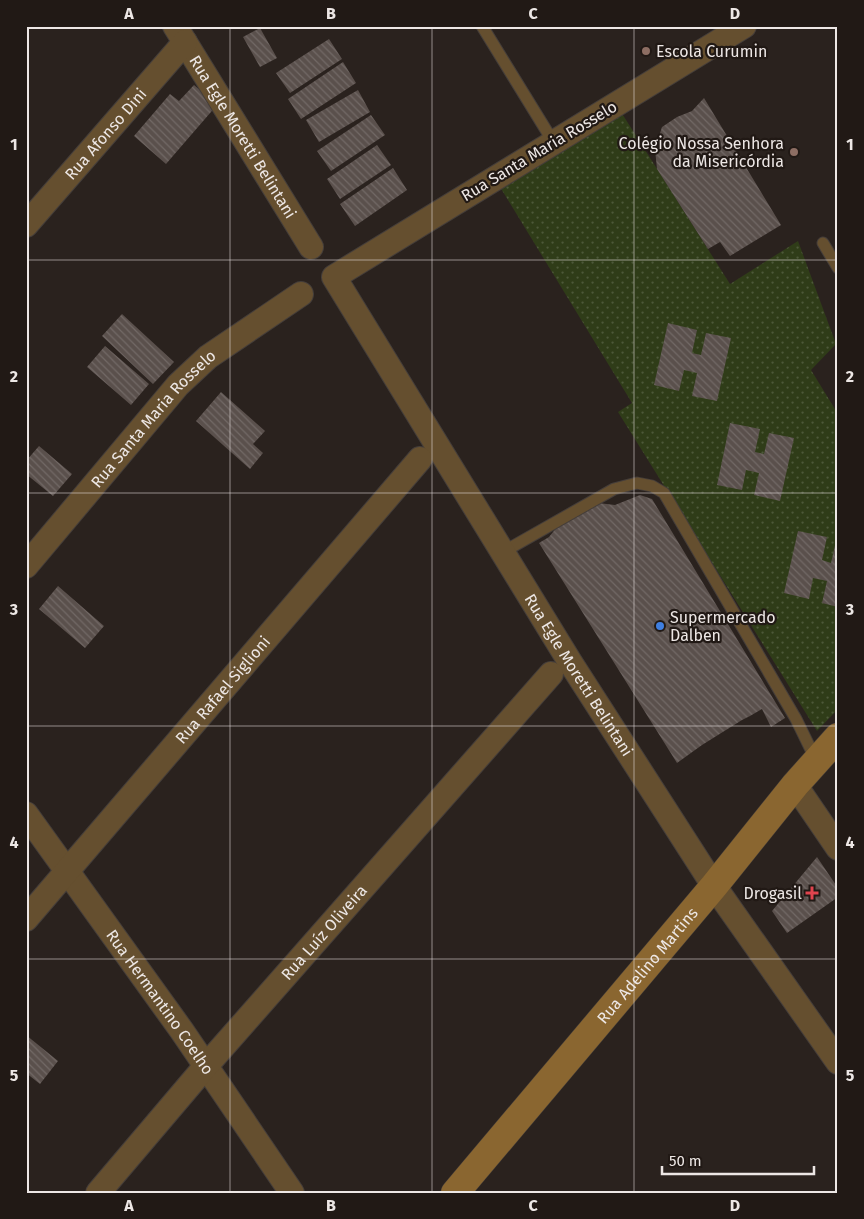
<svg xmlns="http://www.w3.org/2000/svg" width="864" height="1219" font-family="'Fira Sans',sans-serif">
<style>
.grass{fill:url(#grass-dots)}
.building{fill:url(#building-back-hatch)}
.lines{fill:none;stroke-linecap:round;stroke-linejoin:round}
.lane-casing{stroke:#453e3a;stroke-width:13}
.street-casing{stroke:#453e3a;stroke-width:26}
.secondary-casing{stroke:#453e3a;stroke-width:29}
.lane{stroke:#654f2f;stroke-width:11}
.street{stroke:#654f2f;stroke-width:24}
.secondary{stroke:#8a6630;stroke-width:28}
.grid{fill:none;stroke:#ede7e5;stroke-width:1;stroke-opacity:0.55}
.education-dot{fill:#8d6e63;stroke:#211915;stroke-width:2}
.shop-dot{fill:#3f7fe0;stroke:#211915;stroke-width:2}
.health-dot{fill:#e0444e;stroke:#211915;stroke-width:2}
.labels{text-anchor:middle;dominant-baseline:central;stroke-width:4.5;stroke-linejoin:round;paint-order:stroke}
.poi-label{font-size:16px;fill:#ede7e5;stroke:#211915;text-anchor:start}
.street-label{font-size:16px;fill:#ede7e5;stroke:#211915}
.neatline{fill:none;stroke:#ede7e5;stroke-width:2}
.grid-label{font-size:16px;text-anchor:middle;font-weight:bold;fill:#ede7e5}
</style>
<defs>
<pattern id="grass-dots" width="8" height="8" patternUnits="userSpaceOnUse" patternTransform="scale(1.25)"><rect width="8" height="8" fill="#2f3c18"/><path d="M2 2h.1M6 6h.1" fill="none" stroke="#4d5839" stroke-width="1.8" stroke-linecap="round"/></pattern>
<pattern id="building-back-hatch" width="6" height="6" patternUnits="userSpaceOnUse" patternTransform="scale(1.25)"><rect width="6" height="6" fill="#5a504c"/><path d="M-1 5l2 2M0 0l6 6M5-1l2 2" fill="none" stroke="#726966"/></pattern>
</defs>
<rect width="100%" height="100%" fill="#2a221e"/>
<path class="grass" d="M621,112L730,284L798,241L836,344L811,370L838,414V709L817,731L618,412L632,403L500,187Z"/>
<path class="building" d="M260,28L277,58L260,67L243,37Z
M329,39L342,59L290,93L276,73Z
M343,62L356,83L301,119L288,99Z
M194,85L217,105L166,164L134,136L170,94L179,101Z
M358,90L370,112L319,142L306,120Z
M704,98L781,225L730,256L720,242L708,249L657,169L655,149L662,127L677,117L692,111Z
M371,115L385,135L331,171L317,151Z
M377,145L391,165L340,199L327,179Z
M393,168L407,190L355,226L340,204Z
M122,314L174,362L153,384L102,336Z
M668,323L697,330L692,353L701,355L706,333L731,338L717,401L692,396L697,373L684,370L679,391L654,385Z
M105,346L149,384L131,405L87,367Z
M221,392L265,431L253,444L263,453L250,469L196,421Z
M730,423L760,429L755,452L764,454L769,433L794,438L780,501L754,495L759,473L746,470L742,490L717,485Z
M39,446L72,474L53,496L26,474V461Z
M640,495L652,499L785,718L771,727L762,709L750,716L742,720L702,745L677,763L539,543L549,537L561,522L598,503L615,505Z
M798,531L827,537L822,560L831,563L836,541H838V607L822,603L827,581L813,578L809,599L784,593Z
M58,586L104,626L85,648L39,609Z
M817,857L838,888V897L787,933L772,911Z
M26,1035L58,1061L40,1084L26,1073Z"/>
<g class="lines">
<g class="lane-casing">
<path id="lane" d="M482,26L554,143
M823,243L838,268
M503,552L614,489L637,483L652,486L664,493L796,719L816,760"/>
</g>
<g class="street-casing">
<g id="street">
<path id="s1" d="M175,26L311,247"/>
<path id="s2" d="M744,26L334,277L570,662L714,886L838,1062"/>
<path id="s3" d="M26,225L185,42"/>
<path id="s4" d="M26,566L178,385L208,357L301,294"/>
<path d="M795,785L838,848"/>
<path id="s5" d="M26,814L182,1031L292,1193"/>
<path id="s6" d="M26,919L420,459"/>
<path id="s7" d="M98,1193L205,1067L551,674"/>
</g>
</g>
<g class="secondary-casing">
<g id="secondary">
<path id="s8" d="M455,1193L714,886L795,785L838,737"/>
</g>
</g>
<use href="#lane" class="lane"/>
<use href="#street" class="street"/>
<use href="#secondary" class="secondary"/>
</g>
<path class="grid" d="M230,26V1193M432,26V1193M634,26V1193M26,260H838M26,493H838M26,726H838M26,959H838"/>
<g class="education-dot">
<circle cx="646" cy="51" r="5"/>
<circle cx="794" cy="152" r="5"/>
</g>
<circle class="shop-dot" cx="660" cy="626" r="5"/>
<path class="health-dot" d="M809.5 885.5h5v5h5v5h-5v5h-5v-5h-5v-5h5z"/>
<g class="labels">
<g class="poi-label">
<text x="656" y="51">Escola Curumin</text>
<text x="784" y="143" text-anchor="end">Colégio Nossa Senhora<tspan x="784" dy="18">da Misericórdia</tspan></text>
<text x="670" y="617">Supermercado<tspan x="670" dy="18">Dalben</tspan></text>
<text x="802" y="893" text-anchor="end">Drogasil</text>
</g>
<g class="street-label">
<text stroke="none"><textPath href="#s3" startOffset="121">Rua Afonso Dini</textPath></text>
<text stroke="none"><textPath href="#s1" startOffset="130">Rua Egle Moretti Belintani</textPath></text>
<text transform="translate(539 151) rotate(-31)">Rua Santa Maria Rosselo</text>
<text stroke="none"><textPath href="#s4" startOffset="195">Rua Santa Maria Rosselo</textPath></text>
<text stroke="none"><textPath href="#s2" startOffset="948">Rua Egle Moretti Belintani</textPath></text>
<text stroke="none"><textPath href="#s6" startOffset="302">Rua Rafael Siglioni</textPath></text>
<text stroke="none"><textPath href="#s7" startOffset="345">Rua Luíz Oliveira</textPath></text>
<text stroke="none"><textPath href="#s8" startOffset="298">Rua Adelino Martins</textPath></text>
<text stroke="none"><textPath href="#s5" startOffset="231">Rua Hermantino Coelho</textPath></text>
</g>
</g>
<rect width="864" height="1219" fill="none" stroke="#211915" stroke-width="55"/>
<path d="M662 1166v8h152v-8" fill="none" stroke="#ede7e5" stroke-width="2.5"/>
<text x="669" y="1166" font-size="15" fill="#ede7e5" stroke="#211915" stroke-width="4" paint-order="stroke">50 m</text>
<rect x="28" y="28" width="808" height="1164" class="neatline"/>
<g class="grid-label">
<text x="129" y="19">A</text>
<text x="331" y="19">B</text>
<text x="533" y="19">C</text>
<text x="735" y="19">D</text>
<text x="14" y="150">1</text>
<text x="850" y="150">1</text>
<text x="14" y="382">2</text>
<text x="850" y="382">2</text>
<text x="14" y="615">3</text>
<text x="850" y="615">3</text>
<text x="14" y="848">4</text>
<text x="850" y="848">4</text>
<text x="14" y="1081">5</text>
<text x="850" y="1081">5</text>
<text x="129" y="1211">A</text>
<text x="331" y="1211">B</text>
<text x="533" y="1211">C</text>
<text x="735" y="1211">D</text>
</g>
</svg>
